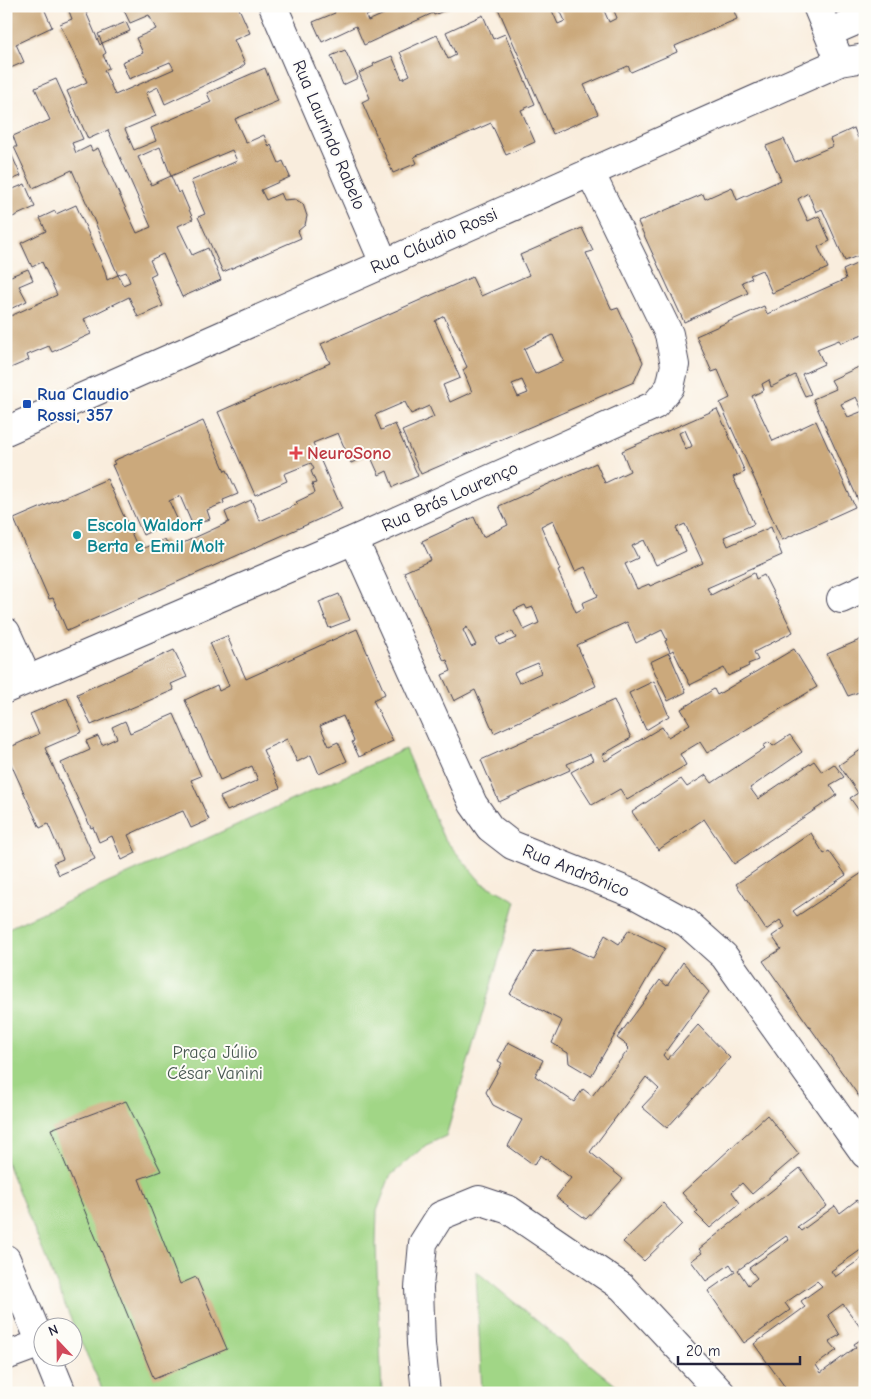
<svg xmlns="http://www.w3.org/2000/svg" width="871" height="1399" font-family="'Comic Neue',sans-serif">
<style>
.green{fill:#a1d686;stroke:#627c60}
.building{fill:#cba97b;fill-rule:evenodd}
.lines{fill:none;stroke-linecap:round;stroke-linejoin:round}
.street-casing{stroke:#424053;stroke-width:30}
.street{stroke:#fff;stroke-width:28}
.transit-dot{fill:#1a4fb4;stroke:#fdfcf7;stroke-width:2}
.health-dot{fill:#e0444e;stroke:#fdfcf7;stroke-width:2}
.culture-dot{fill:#0f9aa8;stroke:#fdfcf7;stroke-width:2}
.labels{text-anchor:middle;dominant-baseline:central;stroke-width:4;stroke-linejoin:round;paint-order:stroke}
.street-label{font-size:18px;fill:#22223b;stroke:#fdfcf7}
.transit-label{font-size:18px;font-weight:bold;fill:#164399;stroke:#fdfcf7;text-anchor:start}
.health-label{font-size:18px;font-weight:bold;fill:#be3a42;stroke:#fdfcf7;text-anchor:start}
.culture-label{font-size:18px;font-weight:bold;fill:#0d838f;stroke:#fdfcf7;text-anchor:start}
.park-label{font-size:18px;fill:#485852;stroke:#fdfcf7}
</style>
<rect width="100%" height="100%" fill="#fdfcf7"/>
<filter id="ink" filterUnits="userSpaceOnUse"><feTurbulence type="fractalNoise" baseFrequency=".02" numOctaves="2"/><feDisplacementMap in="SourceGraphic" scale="10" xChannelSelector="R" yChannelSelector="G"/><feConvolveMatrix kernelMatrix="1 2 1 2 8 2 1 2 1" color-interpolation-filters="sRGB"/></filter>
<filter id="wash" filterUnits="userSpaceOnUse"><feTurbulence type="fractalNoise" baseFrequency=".0096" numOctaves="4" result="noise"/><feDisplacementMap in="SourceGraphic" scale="20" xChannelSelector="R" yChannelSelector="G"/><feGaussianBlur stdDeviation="1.12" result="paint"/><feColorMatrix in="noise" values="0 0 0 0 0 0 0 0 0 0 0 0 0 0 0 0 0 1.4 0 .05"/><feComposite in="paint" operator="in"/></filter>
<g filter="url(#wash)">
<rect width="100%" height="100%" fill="#f9eddd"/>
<path class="green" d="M405,749L443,837L481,882L516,901L446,1136L426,1145L390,1176L377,1211L376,1245L382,1393H104L72,1322L6,1161V929Z
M476,1271L625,1393H482Z"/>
<g id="blocks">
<path class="building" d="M6,6H43L52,27L16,44L24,62L6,70Z
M67,6H100L86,12L100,45L102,43L106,53L103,55L109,68L104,70L115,95L174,69L170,62L129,79L122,62L143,53L136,38L156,29L149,15L130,23L122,6H238L250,33L234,40L245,64L239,69L165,104L158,87L146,93L156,116L125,129L134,150L156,141L151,128L211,102L207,93L265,68L278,101L235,119L246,143L264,135L269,147L271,145L279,163L283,161L290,177L261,190L266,200L281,193L284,200L295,199L303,204L307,216L305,225L298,231L301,238L223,272L198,217L205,214L191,181L237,161L232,150L171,176L160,147L138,157L151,185L171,176L178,193L181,191L193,219L178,226L192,255L208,248L221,280L182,297L163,254L150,260L156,273L150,276L163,306L138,317L129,297L84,319L91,334L52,352L49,346L27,355L29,360L6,370V318L57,295L42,262L32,267L21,243L46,231L40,218L55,211L56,214L76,205L105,271L107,280L118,275L123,285L130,282L126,272L118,275L72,170L33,188L14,147H17L13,136L50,120L35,88L56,79L83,139L72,143L76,153L90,146L92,151L98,148L137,233L151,227L108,130L88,139L67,91L87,82L60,24L72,19Z
M332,6H388L366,16L368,21L402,6H455L434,15L433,13L364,45L356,26L322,42L313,22L335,13Z
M497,6H550L558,24L565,21L558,6H602L609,22L617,18L612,6H732L737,19L675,46L677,52L631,72L628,66L584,85L598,114L553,134Z
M483,15L493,39L505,34L535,104L521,110L535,142L506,155L491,123L414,157L417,163L393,173L362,102L370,98L359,73L374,66L373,64L392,56L402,79L410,75L400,52L437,35L448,59L456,55L446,32Z
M126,22L130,31L102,43L98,34Z
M345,50L358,78L343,85L331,56Z
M854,128L858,138L862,135L865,142V253L845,261L822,209L816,212L808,193L798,199L808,221L819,216L830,241L818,247L828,268L772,293L762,270L750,275L752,278L742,282L748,293L684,322L638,222L703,194L705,199L732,187L737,200L781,180L766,146L784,139L795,162L833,146L830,139Z
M6,142L21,176L6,182Z
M25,184L35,207L6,220V192Z
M582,228L593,251L586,253L612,310L618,308L643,362L634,382L421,474L402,431L434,417L429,406L411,414L405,402L375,415L381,430L395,424L418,476L393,487L387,471L379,475L370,455L351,463L338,433L313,443L342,509L67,631L53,598L49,599L14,519L107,479L139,550L165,539L170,549L229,522L225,512L251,500L260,521L298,504L296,502L315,493L312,484L316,483L311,471L314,469L311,463L284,474L287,481L255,495L218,412L330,363L321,344L452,286L472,277L481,296L529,275L520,255ZM444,316L467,367L463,370L472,392L450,402L443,385L460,378L435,321ZM553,335L564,361L535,374L524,349ZM522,380L528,393L518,397L512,384Z
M865,260V333L841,343L839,340L817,349L824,364L802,374L811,394L805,396L795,375L771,387L769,380L762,384L764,390L752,396L773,441L816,421L855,507L782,540L720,403L730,398L718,370L712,372L696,336L764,306L767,314L846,279L843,270Z
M28,269L33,280L19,286L27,301L6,311V278Z
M865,364V502L860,504L813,399L836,389L831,380ZM856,397L863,411L848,417L841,404Z
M717,409L745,472L733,477L754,524L724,537L728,546L771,527L782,555L707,588L711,595L754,573L756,579L764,575L793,632L754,652L758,660L748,664L749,666L728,676L724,668L690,685L673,650L670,652L665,641L667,640L662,630L636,643L627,622L577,645L596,686L494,733L475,690L454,701L442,675L451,671L447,660L444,661L404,572L431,560L422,541L474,517L483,537L508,525L499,506L596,463L605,483L630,471L622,451ZM685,430L692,446L686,450L679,433ZM553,520L575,571L585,567L598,596L582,603L584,608L576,612L558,571L560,570L541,526ZM685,524L703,563L650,586L649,584L637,589L625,564L638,558L632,546L644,540L656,565L686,551L676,528ZM525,605L527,609L533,607L539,623L524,630L514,610ZM467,627L476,645L471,647L463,630ZM512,631L516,638L499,645L496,638ZM538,663L541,673L519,683L514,673Z
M203,421L225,471L227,470L238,494L223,500L224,503L207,510L210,519L193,526L180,496L169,501L179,523L161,530L160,527L143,535L112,465L115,464L113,461Z
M339,594L350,620L329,628L319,602Z
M357,629L385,694L373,700L393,741L359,757L352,742L354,741L343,716L329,722L320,726L329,746L338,742L347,761L319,774L311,755L297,762L287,739L263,750L280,788L227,811L220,797L258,780L252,766L220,780L185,700L217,685L219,691L229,686L210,643L227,636L246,679Z
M862,639L865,646V706L859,692L848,696L827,654Z
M794,649L817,687L707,753L700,742L680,754L686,765L627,800L620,789L592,805L571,772L593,760L590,754L567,764L570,770L499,802L481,760L614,700L631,738L602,755L605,761L662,727L668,737L690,724L681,709L714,689L717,695Z
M174,650L187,677L171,684L174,690L91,725L77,694Z
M669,653L686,692L668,701L650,662Z
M654,681L669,716L646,730L629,693Z
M67,698L82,732L45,748L95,859L59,875L53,863L63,859L48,824L40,828L6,753V749L39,734L30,714Z
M174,714L201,776L191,780L209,820L191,828L183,811L156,822L128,835L136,853L122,860L112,836L99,842L93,827L91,828L61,763L90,750L86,741L98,736L102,745L117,738L112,727L125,721L130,733Z
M790,735L802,752L750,788L758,799L814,761L822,772L834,764L844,777L830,785L837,795L734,864L704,819L658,850L632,812L681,779L687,787L706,775L712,783L765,748L763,746L769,742L773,746Z
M865,747V819L850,798L858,793L839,765Z
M811,833L824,854L829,851L846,875L793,911L797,916L865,871V1105L763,961L781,949L772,936L785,927L780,920L766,930L736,884Z
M629,930L665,948L591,1076L569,1063L568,1053L552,1043L562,1021L510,994L534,952L571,948L593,958L605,935L619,944Z
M683,962L709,992L663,1055L667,1060L698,1025L730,1058L667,1128L642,1107L659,1089L646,1077L590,1152L623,1179L586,1219L556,1197L571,1178L541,1155L534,1165L508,1146L522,1120L493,1105L486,1092L502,1063L498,1061L508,1042L543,1060L535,1076L574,1102L583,1089L592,1096L629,1049L626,1046L627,1045L617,1038L660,980L667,986Z
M126,1101L161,1171L139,1179L180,1284L196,1277L227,1349L154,1379L51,1129Z
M767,1115L799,1154L752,1194L742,1183L732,1192L740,1203L710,1228L695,1213L698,1211L682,1193Z
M800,1168L827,1206L797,1227L801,1231L835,1206L840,1213L857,1200L865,1211V1236L860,1239L865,1247L831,1271L835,1277L865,1256V1330L863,1331L843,1304L828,1315L840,1335L829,1341L837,1350L816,1365L821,1373L856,1347L854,1344L865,1337V1393H777L785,1387L754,1344L805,1307L801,1301L822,1286L817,1281L785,1303L790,1310L744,1343L708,1291L735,1272L730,1264L706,1281L691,1261L702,1253L699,1249ZM786,1236L789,1240L749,1268L757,1278L748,1285L738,1270Z
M663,1203L682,1224L644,1261L623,1242Z"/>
</g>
</g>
<g filter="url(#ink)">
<use href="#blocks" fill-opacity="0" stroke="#424053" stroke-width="1"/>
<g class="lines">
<g class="street-casing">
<path id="street" d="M273,6L384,263
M817,6L840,62
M828,33L865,17
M6,431L840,62L865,58
M354,540L473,804L490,828L512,845L634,894L687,923L724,956L865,1154
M841,599L865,588
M6,632L28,680
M6,689L354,540L655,405L670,387L675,365L669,334L590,172
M6,1259L42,1346
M6,1356L41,1343
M47,1356L62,1393
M426,1393L421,1344L419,1288L423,1243L440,1216L479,1200L509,1210L622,1287L721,1393"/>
</g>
<use href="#street" class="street"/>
</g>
</g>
<rect class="transit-dot" x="22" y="399" width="10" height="10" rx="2.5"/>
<path class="health-dot" d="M293.5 445.5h5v5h5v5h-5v5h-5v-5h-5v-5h5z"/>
<circle class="culture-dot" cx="77" cy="535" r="5"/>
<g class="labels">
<g class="street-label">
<text transform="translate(329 135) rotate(67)">Rua Laurindo Rabelo</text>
<text transform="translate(434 241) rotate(-24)">Rua Cláudio Rossi</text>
<text transform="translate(450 497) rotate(-24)">Rua Brás Lourenço</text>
<text transform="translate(576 871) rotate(22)">Rua Andrônico</text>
</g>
<g class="transit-label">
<text x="37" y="394">Rua Claudio<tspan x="37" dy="21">Rossi, 357</tspan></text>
</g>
<g class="health-label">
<text x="307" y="453">NeuroSono</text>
</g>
<g class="culture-label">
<text x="87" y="525">Escola Waldorf<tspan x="87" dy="21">Berta e Emil Molt</tspan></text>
</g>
<g class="park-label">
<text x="215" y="1052">Praça Júlio<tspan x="215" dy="21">César Vanini</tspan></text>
</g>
</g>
<rect width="871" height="1399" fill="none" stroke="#fdfcf7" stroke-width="25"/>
<g transform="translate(58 1342) rotate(338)"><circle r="24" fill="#fdfcf7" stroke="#a5a5ac"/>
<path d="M0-4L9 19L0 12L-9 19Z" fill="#d1495b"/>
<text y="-8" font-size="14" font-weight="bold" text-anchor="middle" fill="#22223b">N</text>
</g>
<path d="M678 1356v8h122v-8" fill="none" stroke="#22223b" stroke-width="2.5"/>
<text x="686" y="1356" font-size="15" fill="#22223b" stroke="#fdfcf7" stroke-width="4" paint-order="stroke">20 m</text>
</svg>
